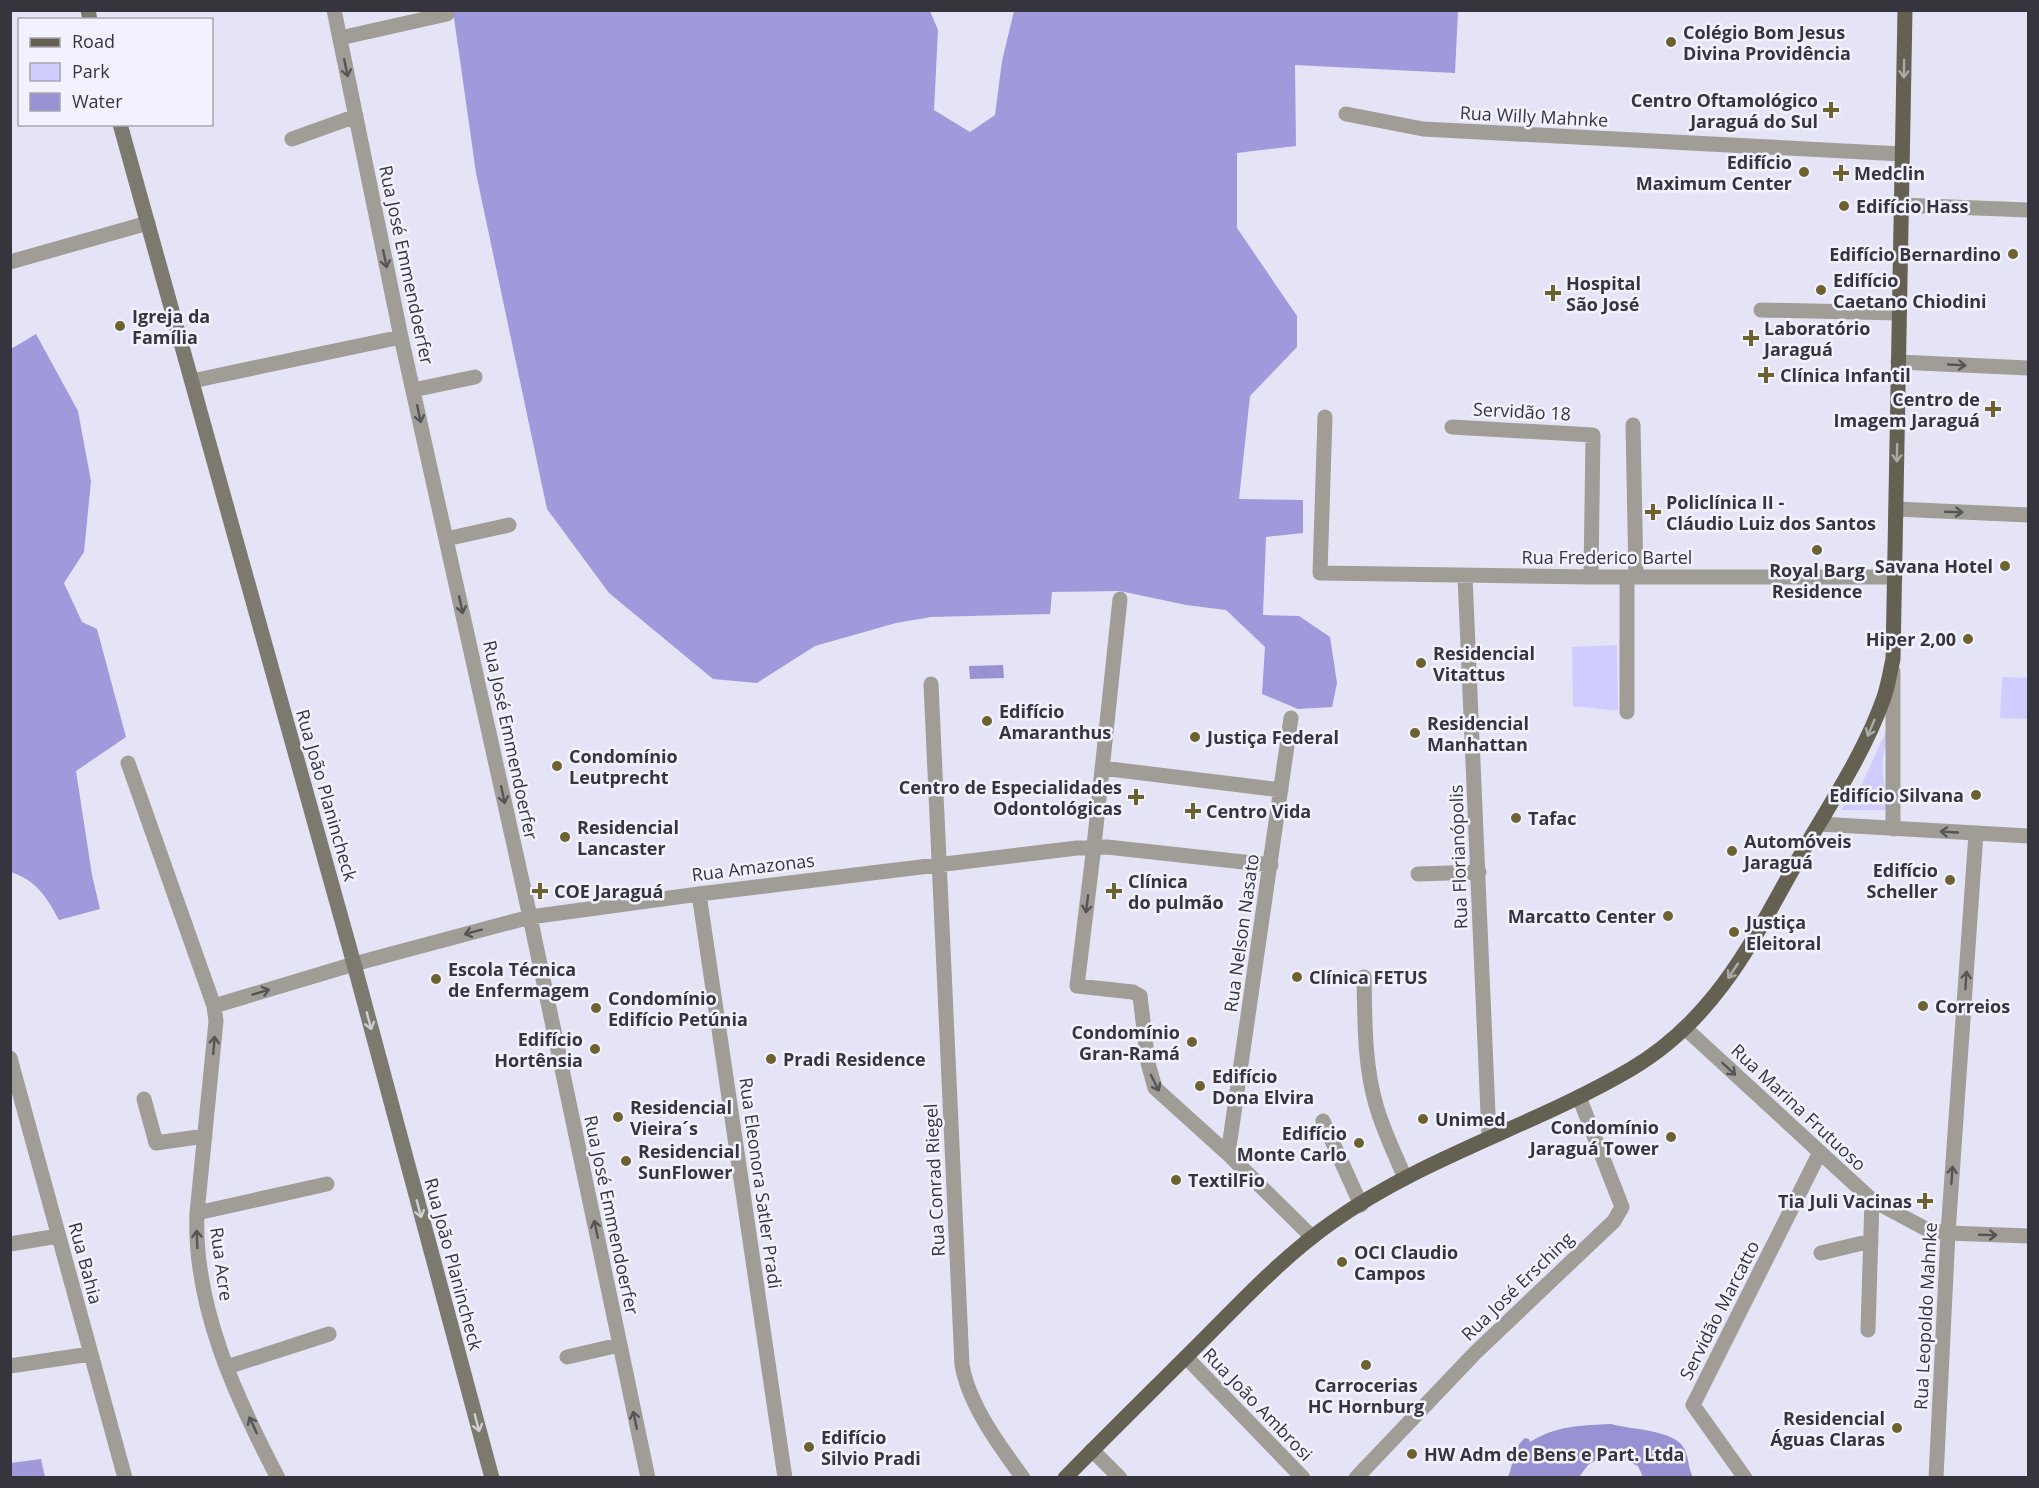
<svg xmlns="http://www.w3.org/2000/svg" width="2039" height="1488" font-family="'Open Sans',sans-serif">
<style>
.green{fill:#d0ccfe}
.forest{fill:#a099dc}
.water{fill:#9891d2}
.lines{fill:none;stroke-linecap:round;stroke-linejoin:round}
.minor{stroke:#9f9d95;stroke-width:15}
.tertiary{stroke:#9f9d95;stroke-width:15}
.secondary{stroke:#7c7a6e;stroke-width:15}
.primary{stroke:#646153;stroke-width:15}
.oneway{stroke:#565457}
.oneway2{stroke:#abaaa8}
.oneway3{stroke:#cfced3}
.poi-dot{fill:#6c622f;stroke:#f2f2fe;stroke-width:2}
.labels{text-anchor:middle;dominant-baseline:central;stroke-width:5;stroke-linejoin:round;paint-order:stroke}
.poi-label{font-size:18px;font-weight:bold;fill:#36353d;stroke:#f2f2fe;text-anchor:start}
.street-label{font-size:18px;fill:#36353d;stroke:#f2f2fe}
</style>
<rect width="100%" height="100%" fill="#e5e4f7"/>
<path class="green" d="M1617,645L1618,711L1573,706L1572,647Z
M2002,677L2028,678V719L2000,718Z
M1886,731L1889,740C1876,761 1887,787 1887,810H1841L1854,789L1862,784Z"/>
<path class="forest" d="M453,11H930L938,30L934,110L970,132L995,115L1002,61L1014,11H1458L1455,73L1295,65L1296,146L1237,153V228L1297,316V347L1250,396L1239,499L1303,500V533L1266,537L1263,615L1299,616L1330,637L1337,683L1332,707L1298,709L1262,694L1265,647L1226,610L1186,605L1120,591L1052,592L1050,614L931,617L896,623L815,646L757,683L713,679L609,593L547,509L476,173Z
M36,334L78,411L91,481L84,552L64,583L82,622L97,629L126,737L76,771L92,875L100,909L59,920C47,898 37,880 10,872L11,349Z
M41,1459L45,1477H11V1463Z"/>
<path class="water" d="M1003,665L1004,678L970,679L969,666Z
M1611,1424C1631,1430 1676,1429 1685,1450C1689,1459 1688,1468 1693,1477H1643L1638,1466L1615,1455L1596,1460L1588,1465L1579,1477H1508C1514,1463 1512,1449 1525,1438L1529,1439L1530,1442C1555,1426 1582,1425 1611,1424Z"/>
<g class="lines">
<path class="minor" d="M334,10L401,337L530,917L648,1478
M340,38L447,14
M1346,114L1423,129L1902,154
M292,139L356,116
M1901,205L2028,210
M10,262L148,223
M1761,310L1899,313
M1898,362L2028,368
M192,381L401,337
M413,390L475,377
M1325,417L1320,573L1591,577H1895
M1633,425L1636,577
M1452,427L1593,435L1591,577
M446,539L509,525
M1465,576L1489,1137
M1627,577V712
M1120,599L1094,846L1077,986L1133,992L1140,996L1148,1063L1155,1088L1228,1154L1312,1237
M931,684L962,1365C969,1405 999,1445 1023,1478
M128,763L214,1006L216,1021L197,1213C193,1305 236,1398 278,1478
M1102,768L1281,790
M1418,874L1479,872
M699,894L785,1478
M1364,977C1365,1020 1364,1064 1376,1105C1383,1130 1395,1154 1405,1178
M214,1006L354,964L530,917L699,894L1077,848L1107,847L1271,865
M10,1058L125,1478
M144,1099L156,1143L205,1136
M1323,1121L1361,1205
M1228,1154L1291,718
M197,1213L327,1184
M10,1244L58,1236
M1821,1253L1871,1241
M1868,1330L1872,1200
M567,1357L619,1345
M1186,1357L1303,1478
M10,1366L90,1354
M227,1367L329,1334
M1092,1450L1120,1478
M1356,1478L1475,1353L1614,1221L1622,1207L1579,1097
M1745,1478L1693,1405L1819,1154
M1936,1478L1948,1233L1976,833"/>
<path class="tertiary" d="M1896,509L2028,515
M1893,671V829
M1819,824L2028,836
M1686,1029L1872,1200L1928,1230L1948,1233L2028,1236"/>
<path class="secondary" d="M88,10L90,20
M120,124L354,964L492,1478"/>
<path class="primary" d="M1065,1478C1110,1432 1156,1387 1202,1341C1243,1300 1283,1257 1331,1223C1423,1157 1534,1126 1631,1069C1719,1017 1756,934 1804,849C1832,801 1864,753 1883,700C1888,687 1890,672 1893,659L1905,10"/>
</g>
<defs><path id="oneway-shaft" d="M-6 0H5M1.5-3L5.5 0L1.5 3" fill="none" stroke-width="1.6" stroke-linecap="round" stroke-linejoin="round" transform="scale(1.5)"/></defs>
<g class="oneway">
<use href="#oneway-shaft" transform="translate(346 68) rotate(78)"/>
<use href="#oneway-shaft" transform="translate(385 259) rotate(78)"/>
<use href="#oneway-shaft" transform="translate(1957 365) rotate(3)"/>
<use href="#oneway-shaft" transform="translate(419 414) rotate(78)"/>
<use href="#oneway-shaft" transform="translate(1954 512) rotate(2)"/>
<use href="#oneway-shaft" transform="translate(461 605) rotate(78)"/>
<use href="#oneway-shaft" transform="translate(503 795) rotate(78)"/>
<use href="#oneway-shaft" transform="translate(1949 832) rotate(-177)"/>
<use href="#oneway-shaft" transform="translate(1087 904) rotate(97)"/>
<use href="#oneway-shaft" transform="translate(473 932) rotate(165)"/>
<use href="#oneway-shaft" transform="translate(1966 980) rotate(-86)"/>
<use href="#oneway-shaft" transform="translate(261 992) rotate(-17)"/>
<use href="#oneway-shaft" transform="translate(214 1045) rotate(-85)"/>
<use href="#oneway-shaft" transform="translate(1729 1069) rotate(43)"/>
<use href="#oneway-shaft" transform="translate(1155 1083) rotate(63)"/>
<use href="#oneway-shaft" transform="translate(1952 1175) rotate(-86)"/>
<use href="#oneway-shaft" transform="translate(596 1229) rotate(-102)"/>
<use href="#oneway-shaft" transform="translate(1988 1235) rotate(2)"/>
<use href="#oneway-shaft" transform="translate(197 1239) rotate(-92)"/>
<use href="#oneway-shaft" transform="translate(635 1420) rotate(-102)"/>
<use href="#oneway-shaft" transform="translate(253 1425) rotate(-115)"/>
</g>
<g class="oneway2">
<use href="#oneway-shaft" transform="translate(1904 69) rotate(91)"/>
<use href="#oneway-shaft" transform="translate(1897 453) rotate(91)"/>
<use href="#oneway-shaft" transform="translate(1871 728) rotate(113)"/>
<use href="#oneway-shaft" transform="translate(1733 971) rotate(124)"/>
</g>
<g class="oneway3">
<use href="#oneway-shaft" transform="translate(369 1021) rotate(75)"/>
<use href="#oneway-shaft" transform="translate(419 1209) rotate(75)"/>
<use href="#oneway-shaft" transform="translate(477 1423) rotate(75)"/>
</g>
<g class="poi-dot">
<circle cx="1671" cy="42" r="6"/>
<path d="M1828 101h6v6h6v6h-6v6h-6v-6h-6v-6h6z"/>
<circle cx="1804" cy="172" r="6"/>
<path d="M1838 164h6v6h6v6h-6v6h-6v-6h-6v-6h6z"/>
<circle cx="1844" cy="206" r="6"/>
<circle cx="2013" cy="254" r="6"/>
<circle cx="1821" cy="290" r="6"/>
<path d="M1550 284h6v6h6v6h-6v6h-6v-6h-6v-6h6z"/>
<circle cx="120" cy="326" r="6"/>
<path d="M1748 329h6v6h6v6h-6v6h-6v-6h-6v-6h6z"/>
<path d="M1763 366h6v6h6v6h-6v6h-6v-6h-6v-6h6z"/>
<path d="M1990 400h6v6h6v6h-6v6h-6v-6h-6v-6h6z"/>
<path d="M1650 503h6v6h6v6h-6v6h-6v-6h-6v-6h6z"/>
<circle cx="1817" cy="550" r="6"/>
<circle cx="2005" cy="566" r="6"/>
<circle cx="1968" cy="639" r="6"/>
<circle cx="1421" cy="663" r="6"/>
<circle cx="987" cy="721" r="6"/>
<circle cx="1415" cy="733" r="6"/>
<circle cx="1195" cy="737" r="6"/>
<circle cx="557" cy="766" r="6"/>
<circle cx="1976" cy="795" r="6"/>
<path d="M1133 788h6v6h6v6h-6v6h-6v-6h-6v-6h6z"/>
<path d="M1190 802h6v6h6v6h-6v6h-6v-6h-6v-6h6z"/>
<circle cx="1516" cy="818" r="6"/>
<circle cx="565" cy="837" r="6"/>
<circle cx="1732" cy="851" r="6"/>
<circle cx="1950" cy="880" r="6"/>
<path d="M537 882h6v6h6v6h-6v6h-6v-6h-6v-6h6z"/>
<path d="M1111 882h6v6h6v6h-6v6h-6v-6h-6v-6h6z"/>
<circle cx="1668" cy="916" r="6"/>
<circle cx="1734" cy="932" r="6"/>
<circle cx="1297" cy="977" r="6"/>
<circle cx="436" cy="979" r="6"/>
<circle cx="1923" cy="1006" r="6"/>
<circle cx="596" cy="1008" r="6"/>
<circle cx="1192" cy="1042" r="6"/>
<circle cx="595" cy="1049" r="6"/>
<circle cx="771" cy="1059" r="6"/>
<circle cx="1200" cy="1086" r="6"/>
<circle cx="618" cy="1117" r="6"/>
<circle cx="1423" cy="1119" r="6"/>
<circle cx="1671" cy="1137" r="6"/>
<circle cx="1359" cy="1143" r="6"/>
<circle cx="626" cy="1161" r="6"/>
<circle cx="1176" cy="1180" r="6"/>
<path d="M1922 1192h6v6h6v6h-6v6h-6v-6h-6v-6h6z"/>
<circle cx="1342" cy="1262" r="6"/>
<circle cx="1366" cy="1365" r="6"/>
<circle cx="1897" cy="1428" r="6"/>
<circle cx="809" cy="1447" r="6"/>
<circle cx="1412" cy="1454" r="6"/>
</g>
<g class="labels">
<g class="poi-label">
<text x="1683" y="32">Colégio Bom Jesus<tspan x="1683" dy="21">Divina Providência</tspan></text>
<text x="1818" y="100" text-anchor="end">Centro Oftamológico<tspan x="1818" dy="21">Jaraguá do Sul</tspan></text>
<text x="1792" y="162" text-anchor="end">Edifício<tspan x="1792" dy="21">Maximum Center</tspan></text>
<text x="1854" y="173">Medclin</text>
<text x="1856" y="206">Edifício Hass</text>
<text x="2001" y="254" text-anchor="end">Edifício Bernardino</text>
<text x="1833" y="280">Edifício<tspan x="1833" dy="21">Caetano Chiodini</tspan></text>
<text x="1566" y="283">Hospital<tspan x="1566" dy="21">São José</tspan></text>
<text x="132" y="316">Igreja da<tspan x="132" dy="21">Família</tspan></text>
<text x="1764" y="328">Laboratório<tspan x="1764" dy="21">Jaraguá</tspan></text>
<text x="1780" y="375">Clínica Infantil</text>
<text x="1980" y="399" text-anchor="end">Centro de<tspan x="1980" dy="21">Imagem Jaraguá</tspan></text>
<text x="1666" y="502">Policlínica II -<tspan x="1666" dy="21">Cláudio Luiz dos Santos</tspan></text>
<text x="1993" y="566" text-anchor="end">Savana Hotel</text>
<text x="1817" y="570" text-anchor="middle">Royal Barg<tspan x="1817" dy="21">Residence</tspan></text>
<text x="1956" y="639" text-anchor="end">Hiper 2,00</text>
<text x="1433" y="653">Residencial<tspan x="1433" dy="21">Vitattus</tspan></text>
<text x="999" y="711">Edifício<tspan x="999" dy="21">Amaranthus</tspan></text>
<text x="1427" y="723">Residencial<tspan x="1427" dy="21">Manhattan</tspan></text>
<text x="1207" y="737">Justiça Federal</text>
<text x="569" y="756">Condomínio<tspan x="569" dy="21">Leutprecht</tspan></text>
<text x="1122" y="787" text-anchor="end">Centro de Especialidades<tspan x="1122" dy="21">Odontológicas</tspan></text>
<text x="1964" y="795" text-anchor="end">Edifício Silvana</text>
<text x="1206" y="811">Centro Vida</text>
<text x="1528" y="818">Tafac</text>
<text x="577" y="827">Residencial<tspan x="577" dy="21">Lancaster</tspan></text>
<text x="1744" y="841">Automóveis<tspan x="1744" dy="21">Jaraguá</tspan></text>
<text x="1938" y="870" text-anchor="end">Edifício<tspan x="1938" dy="21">Scheller</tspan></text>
<text x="1128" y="881">Clínica<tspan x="1128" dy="21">do pulmão</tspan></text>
<text x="554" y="891">COE Jaraguá</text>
<text x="1656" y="916" text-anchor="end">Marcatto Center</text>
<text x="1746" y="922">Justiça<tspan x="1746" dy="21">Eleitoral</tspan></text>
<text x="448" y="969">Escola Técnica<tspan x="448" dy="21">de Enfermagem</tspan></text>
<text x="1309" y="977">Clínica FETUS</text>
<text x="608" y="998">Condomínio<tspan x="608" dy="21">Edifício Petúnia</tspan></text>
<text x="1935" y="1006">Correios</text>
<text x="1180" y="1032" text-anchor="end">Condomínio<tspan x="1180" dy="21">Gran-Ramá</tspan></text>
<text x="583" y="1039" text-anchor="end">Edifício<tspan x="583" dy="21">Hortênsia</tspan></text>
<text x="783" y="1059">Pradi Residence</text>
<text x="1212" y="1076">Edifício<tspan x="1212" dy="21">Dona Elvira</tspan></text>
<text x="630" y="1107">Residencial<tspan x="630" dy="21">Vieira´s</tspan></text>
<text x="1435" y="1119">Unimed</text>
<text x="1659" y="1127" text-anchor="end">Condomínio<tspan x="1659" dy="21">Jaraguá Tower</tspan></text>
<text x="1347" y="1133" text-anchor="end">Edifício<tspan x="1347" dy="21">Monte Carlo</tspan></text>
<text x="638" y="1151">Residencial<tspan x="638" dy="21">SunFlower</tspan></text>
<text x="1188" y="1180">TextilFio</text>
<text x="1912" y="1201" text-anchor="end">Tia Juli Vacinas</text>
<text x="1354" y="1252">OCI Claudio<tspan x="1354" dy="21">Campos</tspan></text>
<text x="1366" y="1385" text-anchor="middle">Carrocerias<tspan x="1366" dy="21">HC Hornburg</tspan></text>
<text x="1885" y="1418" text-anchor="end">Residencial<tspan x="1885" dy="21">Águas Claras</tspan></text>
<text x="821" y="1437">Edifício<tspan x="821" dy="21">Silvio Pradi</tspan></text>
<text x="1424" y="1454">HW Adm de Bens e Part. Ltda</text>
</g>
<g class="street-label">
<text transform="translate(1534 116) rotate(3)">Rua Willy Mahnke</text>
<text transform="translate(407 265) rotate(78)">Rua José Emmendoerfer</text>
<text transform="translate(1522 411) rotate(3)">Servidão 18</text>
<text x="1607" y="557">Rua Frederico Bartel</text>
<text transform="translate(511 740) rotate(78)">Rua José Emmendoerfer</text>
<text transform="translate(327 795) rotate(74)">Rua João Planincheck</text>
<text transform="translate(1458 857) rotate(-92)">Rua Florianópolis</text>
<text transform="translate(753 867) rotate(-7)">Rua Amazonas</text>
<text transform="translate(1241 933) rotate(-82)">Rua Nelson Nasato</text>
<text transform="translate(1799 1107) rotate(43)">Rua Marina Frutuoso</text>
<text transform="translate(934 1180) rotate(-93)">Rua Conrad Riegel</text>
<text transform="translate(761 1183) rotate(82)">Rua Eleonora Satler Pradi</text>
<text transform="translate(612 1215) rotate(78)">Rua José Emmendoerfer</text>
<text transform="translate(86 1263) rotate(75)">Rua Bahia</text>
<text transform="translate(222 1264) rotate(82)">Rua Acre</text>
<text transform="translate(454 1264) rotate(75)">Rua João Planincheck</text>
<text transform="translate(1517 1286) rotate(-44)">Rua José Ersching</text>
<text transform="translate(1719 1310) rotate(-63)">Servidão Marcatto</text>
<text transform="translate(1925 1316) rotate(-87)">Rua Leopoldo Mahnke</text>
<text transform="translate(1258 1404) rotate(46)">Rua João Ambrosi</text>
</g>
</g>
<rect width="2039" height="1488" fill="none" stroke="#36353d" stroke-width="24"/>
<rect x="18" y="18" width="195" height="108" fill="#f2f2fe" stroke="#a7a6b1" stroke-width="1.5"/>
<rect x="30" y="38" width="30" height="9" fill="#646153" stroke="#a7a6b1" stroke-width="1.5"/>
<text x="72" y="48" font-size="18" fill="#36353d">Road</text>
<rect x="30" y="63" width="30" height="18" fill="#d0ccfe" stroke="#a7a6b1" stroke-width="1.5"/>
<text x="72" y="78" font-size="18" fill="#36353d">Park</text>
<rect x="30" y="93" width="30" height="18" fill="#9891d2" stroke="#a7a6b1" stroke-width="1.5"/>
<text x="72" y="108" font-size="18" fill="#36353d">Water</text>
</svg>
